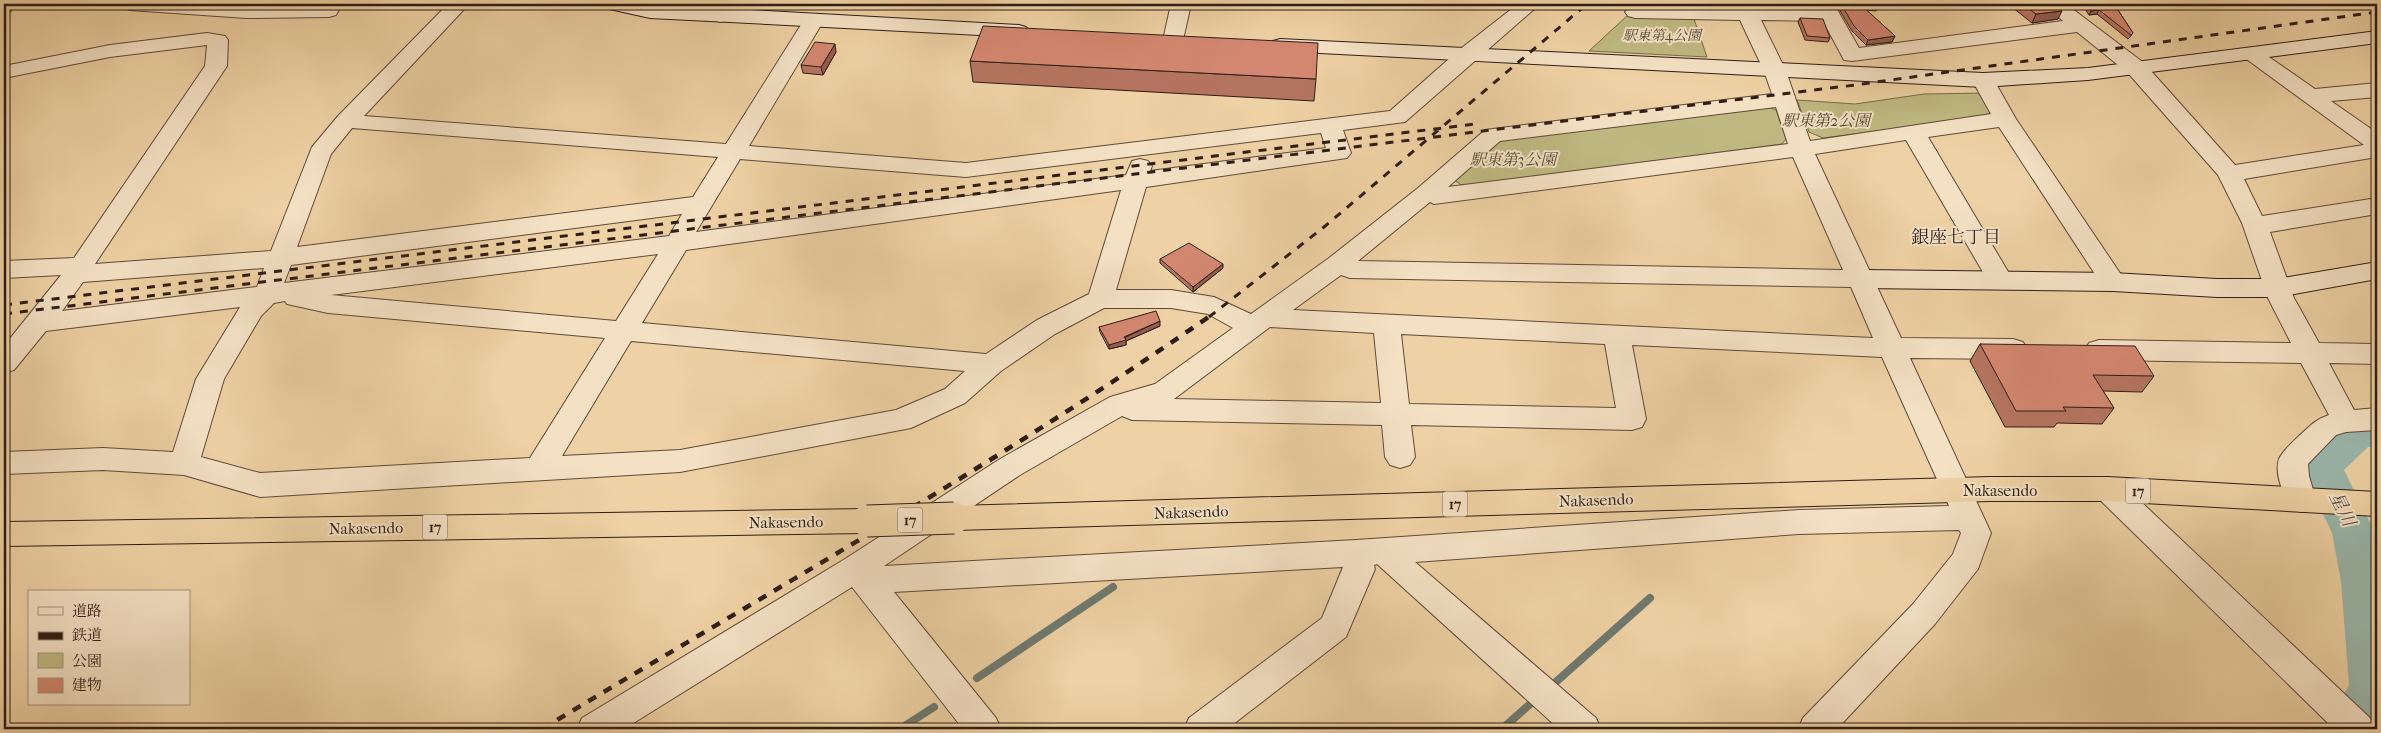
<svg xmlns="http://www.w3.org/2000/svg" width="2381" height="733" font-family="'IM FELL French Canon','Noto Serif JP',serif">
<style>
.green{fill:#bfb981;stroke:#776b4b}
.lines{fill:none;stroke-linecap:round;stroke-linejoin:round}
.stream{stroke:#6f796f;stroke-width:8}
.river{fill:#9ab7ab;fill-rule:evenodd}
.street-casing{stroke:#5f4a39;stroke-width:2}
.secondary-casing{stroke:#2f1d15;stroke-width:2}
.highway-casing{stroke:#2f1d15;stroke-width:2}
.street{fill:#f4e1c4;fill-rule:evenodd}
.secondary{fill:#f4e1c4;fill-rule:evenodd}
.highway{fill:#eed1a4;fill-rule:evenodd}
.rail-far1{stroke:#2f1d15;stroke-width:3;stroke-dasharray:8 8;stroke-linecap:butt}
.rail{stroke:#2f1d15;stroke-width:4.5;stroke-dasharray:9 9;stroke-linecap:butt}
.highway-bridge-casing{stroke:#2f1d15;stroke-width:33;stroke-linecap:butt}
.highway-bridge{stroke:#eed1a4;stroke-width:31}
.wall{fill:#b57460;stroke:#2f1d15}
.shaded-wall{fill:#945e4e;stroke:#2f1d15}
.building{fill:#d38770;stroke:#2f1d15}
.labels{text-anchor:middle;dominant-baseline:central;stroke-width:4;stroke-linejoin:round;paint-order:stroke}
.far-park-label{font-size:14px;font-style:italic;fill:#5a4c35;stroke:#f4e1c4}
.shield{fill:#f4e1c4;stroke:#6a584a;stroke-width:1}
.shield-label{font-size:15px;font-weight:bold;fill:#2f1d15}
.park-label{font-size:16px;font-style:italic;fill:#5a4c35;stroke:#f4e1c4}
.street-label{font-size:16px;fill:#2f1d15;stroke:#f4e1c4}
.neighbourhood-label{font-size:18px;fill:#2f1d15;stroke:#f4e1c4}
.water-label{font-size:18px;font-style:italic;fill:#4f4b42;stroke:#f4e1c4}
</style>
<rect width="100%" height="100%" fill="#eed1a4"/>
<filter id="stains"><feTurbulence type="fractalNoise" baseFrequency=".004" numOctaves="4"/><feColorMatrix values="0 0 0 0 .2 0 0 0 0 .09 0 0 0 0 .02 0 0 0 .5 -.17"/></filter>
<radialGradient id="worn" r=".72"><stop offset=".6" stop-color="#630" stop-opacity="0"/><stop offset="1" stop-color="#630" stop-opacity=".3"/></radialGradient>
<path class="green" d="M1628,15L1693,16L1707,57L1589,51Z
M1986,93L1999,115L1823,138L1809,132L1797,100L1855,104L1924,94Z
M1764,105L1776,110L1786,139L1782,144L1464,187L1453,179L1499,139Z"/>
<g class="lines">
<path class="stream" d="M977,678L1113,587
M1548,689L1650,598
M900,729L934,707
M1502,729L1538,697"/>
<path class="river" d="M2377,414V446L2368,447L2344,470L2377,537V729H2338L2334,714L2349,685L2341,581L2332,533L2300,466L2306,454L2341,423Z"/>
<g class="street-casing">
<path id="street" d="M4,4H16L11,11L4,13Z
M120,4H215L246,6L342,4L336,15L329,17L246,18L130,10L123,8Z
M448,4H469L364,116L726,144L804,20L807,16L814,14L821,16L824,20L749,146L966,163L1390,111L1459,50L1518,4H1540L1405,122L1343,130L1351,153L1347,158L1146,187L1116,290H1171L1214,297L1251,314L1329,258L1418,188L1485,130L1772,94L1764,71L1740,20L1635,18L1628,16L1625,12L1633,4H1656L1655,6L1816,9L1814,4H1834L1859,48L2063,21L2044,4H2066L2144,63L2235,165L2364,145L2245,58L2241,54L2245,50L2252,48L2259,50L2315,89L2377,83V97L2331,101L2377,133V157L2244,179L2262,216L2377,198V214L2270,232L2294,298L2319,343L2377,344V364L2329,363L2354,410L2377,408V430L2346,432L2336,435L2308,464L2309,476L2316,500L2312,508L2301,512L2290,508C2284,496 2274,473 2279,459C2283,450 2293,442 2300,435C2310,426 2316,419 2329,415L2301,363L2099,360L2089,357L2085,350L2089,343L2099,340L2291,343L2268,298L2242,223L2218,175L2128,73L2077,32L1852,61L1844,60L1823,21L1761,20L1786,71L1810,141L1991,114L1972,80L1975,75L1983,73L1991,75L2016,119L2126,282L2122,288L2113,291L2104,288L1999,127L1928,137L2013,280L2009,286L2000,289L1991,286L1906,140L1815,154L1901,338L2013,339L2023,342L2027,349L2023,356L2013,359L1910,358L1991,533L1978,569L1935,624L1837,729H1798L1803,718L1913,604L1953,554L1961,533L1959,530L1799,534L1415,562L1596,718L1601,729H1559L1377,564L1374,565L1375,569L1346,637L1227,729H1184L1189,718L1322,618L1343,567L894,592L996,718L1001,729H963L852,587L624,729H577L582,718L845,559L1000,459L1110,397L1155,384L1233,328L1208,314L1171,308H1104L1055,334L1001,371L965,403L911,428L680,472L260,497L184,475L103,470L4,474V452L103,448L173,452L196,379L240,307L46,331L14,370L4,373V346L61,275L4,278V261L74,258L205,66L207,45L110,57L4,78V66L110,45L207,33L225,36L228,40L227,66L95,264L271,251L312,147L338,116ZM1776,107L1788,144L1448,187L1500,141ZM352,128L718,157L693,197L297,247L331,154ZM1321,133L1326,148L1150,171L1152,166L1148,161L1140,159L1132,161L1126,175L696,232L740,159L966,177ZM1793,157L1843,270L1358,261L1430,202L1434,204ZM1121,190L1089,294L1037,320L986,354L642,323L686,250ZM682,214L669,236L284,283L291,265ZM658,254L616,321L331,295ZM264,268L257,287L62,311L83,282ZM1341,275L1350,278L1851,287L1873,338L1293,310ZM285,301L287,304L328,313L605,338L530,458L260,473L201,457L224,379L261,316L274,303ZM1270,327L1374,333L1381,403L1174,399ZM1401,334L1605,344L1616,408L1409,404ZM631,341L965,371L945,389L896,410L680,450L562,456ZM1632,345L1882,357L1949,506L1799,510L1356,540L884,566L1020,475L1122,416L1132,420L1382,425L1385,457L1390,465L1400,468L1410,465L1415,457L1411,425L1632,430L1642,427L1646,419Z
M720,4H740L728,20L721,22L714,20L711,16Z
M1171,4H1191L1183,40L1180,44L1173,46L1166,44L1163,40Z
M2108,477L2119,481L2370,718L2375,729H2334L2097,497L2093,489L2097,481Z"/>
</g>
<g class="secondary-casing">
<path id="secondary" d="M602,4H640L1019,25L1026,27L1029,31L1026,35L1019,37L650,18L605,8Z
M2377,31V43L2088,80L1983,87L1280,51L1273,49L1269,45L1273,41L1280,39L1983,73L2088,68Z
M2377,262V279L2277,297H2217L2113,291L1861,288L1852,285L1848,279L1852,273L1861,270L2113,273L2217,279H2277Z"/>
</g>
<g class="highway-casing">
<path id="highway" d="M1990,477H2108L2377,492V516L2108,501H1990L954,530L943,527L939,518L943,509L954,506Z
M867,509L878,512L882,521L878,530L867,533L4,546V522Z"/>
</g>
<use href="#street" class="street"/>
<use href="#secondary" class="secondary"/>
<use href="#highway" class="highway"/>
<path class="rail-far1" d="M4,305L1475,124
M4,314L1855,85L2377,12
M1209,317L1324,227L1587,4"/>
<path class="rail" d="M542,729C766,594 995,465 1210,316"/>
<g class="highway-bridge-casing">
<path id="highway-bridge" d="M867,521L954,518"/>
</g>
<use href="#highway-bridge" class="highway-bridge"/>
</g>
<path class="wall" d="M1699,4H1725V5H1699Z
M1784,4H1814L1813,7H1786Z
M1836,4H1877L1878,6L1876,11L1866,10L1895,36L1892,42L1866,45L1852,31Z
M2008,4H2054L2058,19L2032,23Z
M2082,4H2114L2133,33L2130,37L2128,39L2097,14L2089,15Z
M1800,18L1830,38L1828,42L1805,40L1798,22Z
M836,52L823,75L803,73L801,65Z
M970,61L1316,79L1314,101L973,82Z
M1160,259L1223,268L1193,292L1160,263Z
M1160,326L1126,341V345L1109,349L1100,332L1099,327Z
M1980,344L2154,376L2142,392L2103,391L2114,408L2102,424L2057,423L2054,427H2005L1970,361Z"/>
<path class="shaded-wall" d="M2099,10L2097,14L2089,15L2091,11Z
M2062,11L2058,19L2032,23L2036,14Z
M1895,36L1892,42L1866,45L1868,40Z
M835,44L836,52L823,75L821,67Z
M1223,264V268L1193,292V287Z
M1160,321V326L1126,341V345L1109,349V345Z"/>
<path class="building" d="M1841,4H1877L1878,6L1860,4L1895,36L1868,40L1854,26Z
M2023,4H2054L2062,11L2036,14Z
M2087,4H2114L2133,33L2131,35L2099,10L2091,11Z
M1800,18L1823,19L1830,38L1807,36Z
M983,26L1318,43L1316,79L970,61Z
M815,42L835,44L821,67L801,65Z
M1189,243L1223,264L1193,287L1160,259Z
M1156,311L1160,321L1124,337L1126,340L1109,345L1099,327Z
M1980,344L2135,346L2154,376L2093,375L2114,408L2063,407L2066,411H2016Z"/>
<g class="labels">
<g class="far-park-label">
<text x="1662" y="35">駅東第4公園</text>
</g>
<g class="shield">
<rect x="2125.5" y="478.5" width="25" height="25" rx="4"/>
<rect x="1442.5" y="491.5" width="25" height="25" rx="4"/>
<rect x="897.5" y="507.5" width="25" height="25" rx="4"/>
<rect x="422.5" y="514.5" width="25" height="25" rx="4"/>
</g>
<g class="shield-label">
<text x="2138" y="491">17</text>
<text x="1455" y="504">17</text>
<text x="910" y="520">17</text>
<text x="435" y="527">17</text>
</g>
<g class="park-label">
<text x="1826" y="120">駅東第2公園</text>
<text x="1513" y="159">駅東第3公園</text>
</g>
<g class="street-label">
<text x="2000" y="490">Nakasendo</text>
<text transform="translate(1596 500) rotate(-2)">Nakasendo</text>
<text transform="translate(1191 512) rotate(-2)">Nakasendo</text>
<text transform="translate(786 522) rotate(-1)">Nakasendo</text>
<text transform="translate(366 528) rotate(-1)">Nakasendo</text>
</g>
<g class="neighbourhood-label">
<text x="1956" y="237">銀座七丁目</text>
</g>
<g class="water-label">
<text transform="translate(2342 509) rotate(64)">星川</text>
</g>
</g>
<rect width="2381" height="733" fill="none" stroke="#eed1a4" stroke-width="20"/>
<rect x="5" y="5" width="2371" height="723" fill="none" stroke="#2f1d15" stroke-width="2.5"/>
<rect x="10" y="10" width="2361" height="713" fill="none" stroke="#2f1d15"/>
<rect x="28" y="590" width="162" height="115" fill="#f4e1c4" stroke="#a5937e"/>
<rect x="38" y="607" width="25" height="8" fill="#f4e1c4" stroke="#a5937e"/>
<text x="72" y="616" font-size="15" fill="#2f1d15">道路</text>
<rect x="38" y="632" width="25" height="8" fill="#2f1d15" stroke="#a5937e"/>
<text x="72" y="640" font-size="15" fill="#2f1d15">鉄道</text>
<rect x="38" y="653" width="25" height="15" fill="#bfb981" stroke="#a5937e"/>
<text x="72" y="666" font-size="15" fill="#2f1d15">公園</text>
<rect x="38" y="678" width="25" height="15" fill="#d38770" stroke="#a5937e"/>
<text x="72" y="690" font-size="15" fill="#2f1d15">建物</text>
<rect width="100%" height="100%" filter="url(#stains)"/>
<rect width="100%" height="100%" fill="url(#worn)"/>
</svg>
